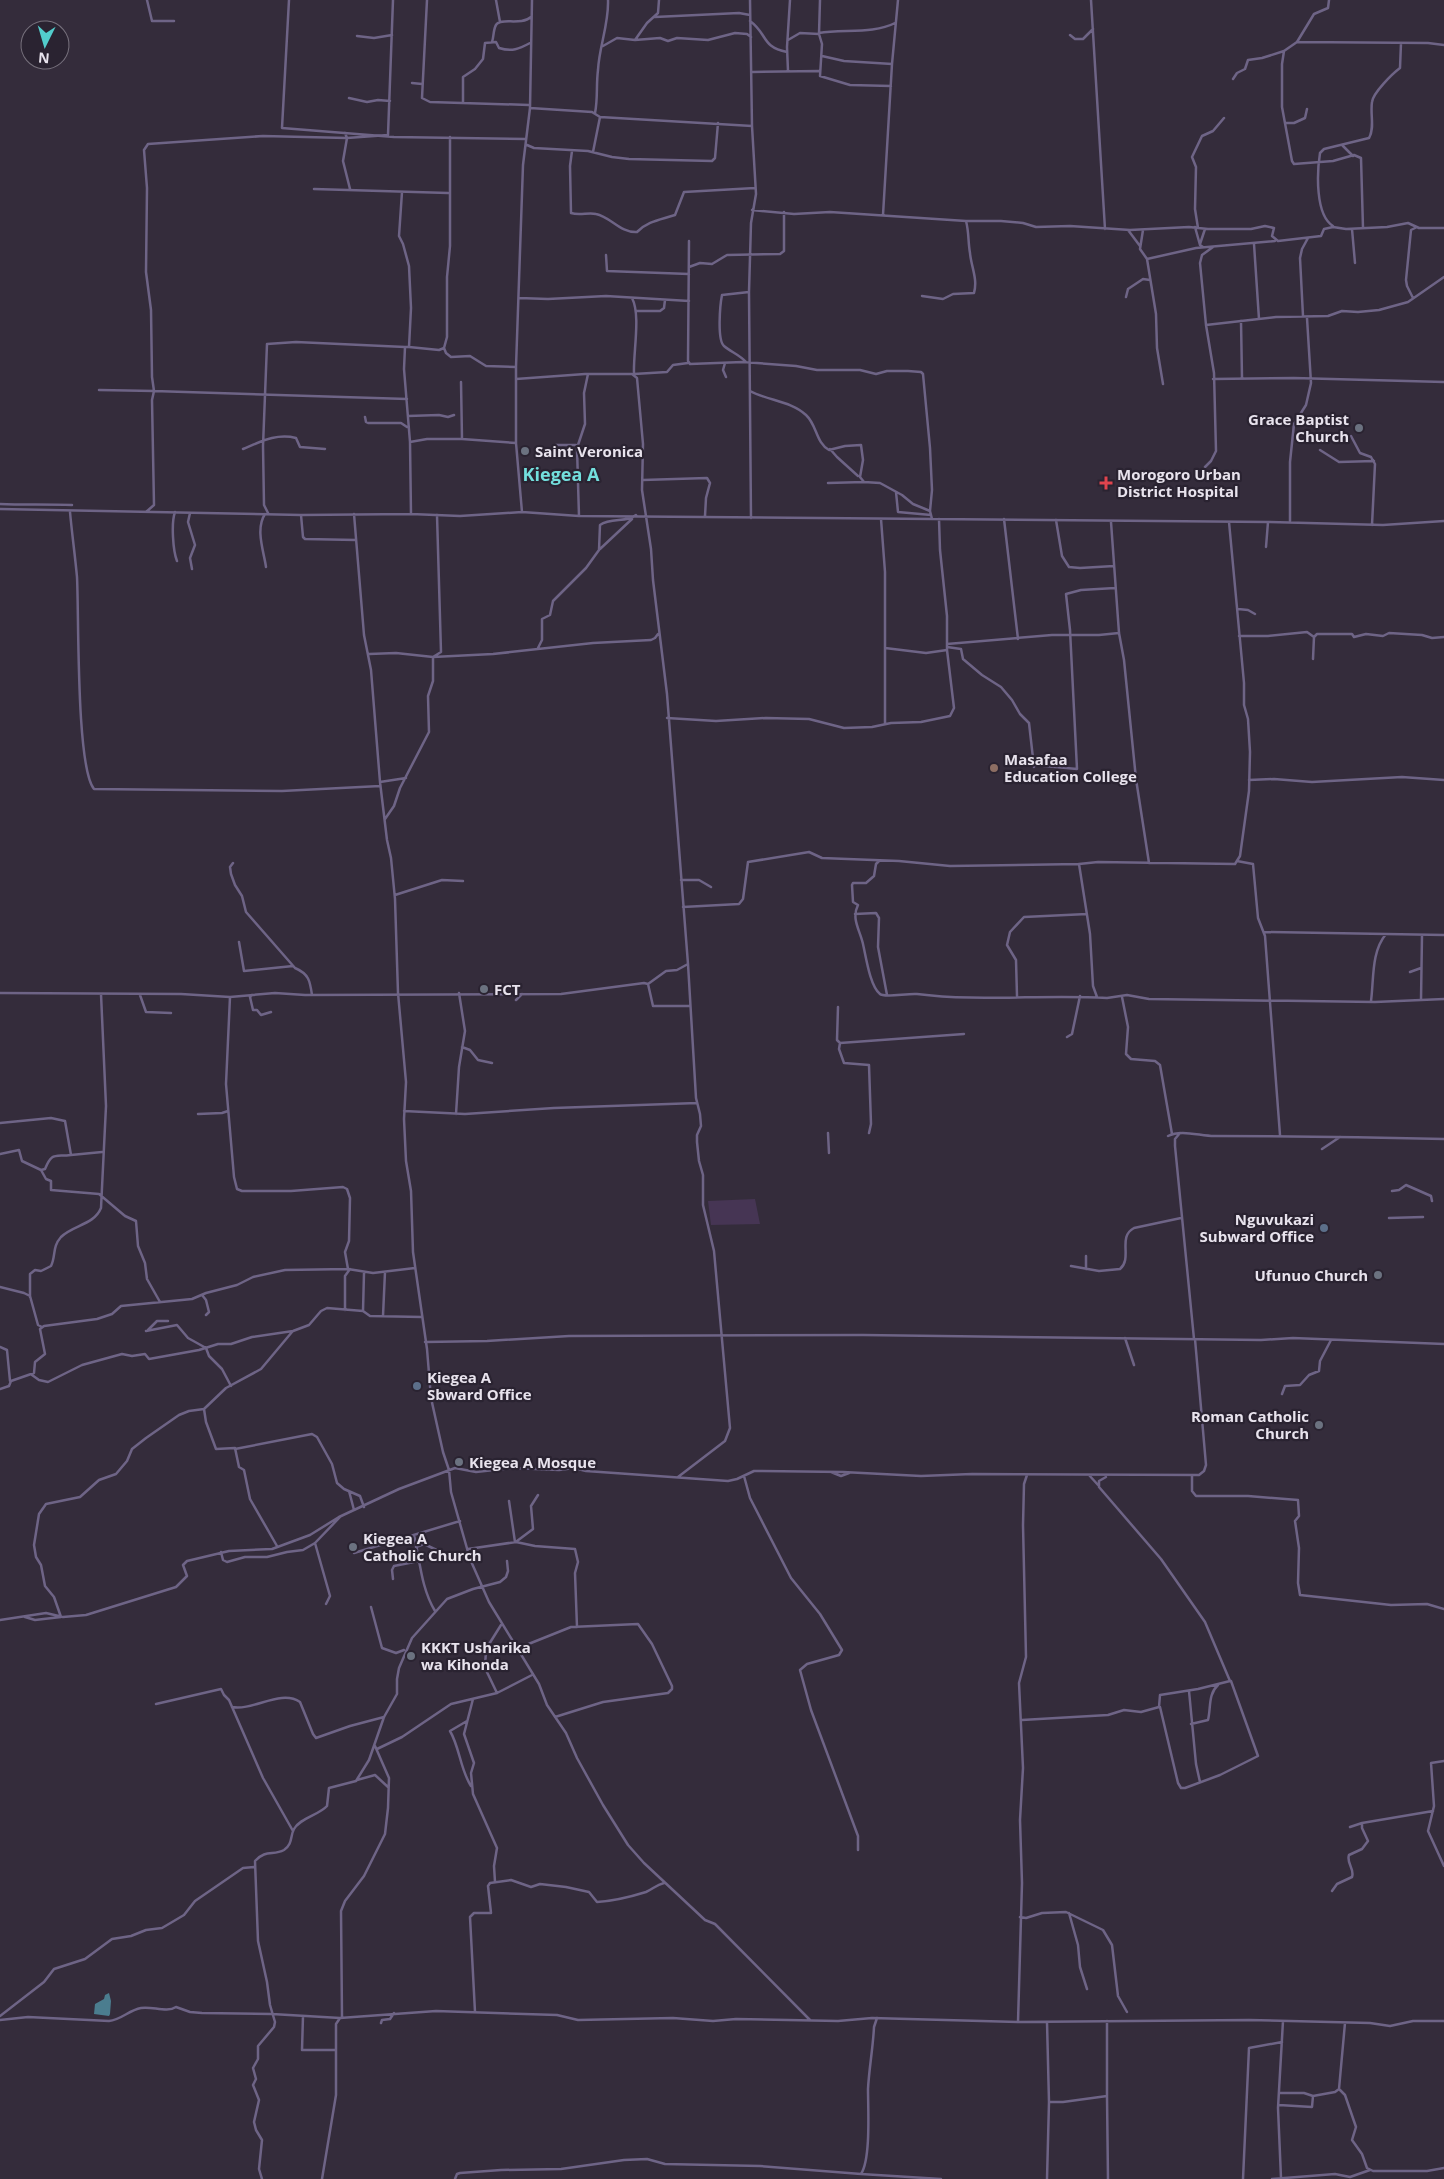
<svg xmlns="http://www.w3.org/2000/svg" width="1444" height="2179" font-family="'Open Sans',sans-serif">
<style>
.green{fill:#463554}
.water{fill:#4b7d8f}
.lines{fill:none;stroke-linecap:round;stroke-linejoin:round}
.minor{stroke:#6e6486;stroke-width:2.5}
.worship-dot{fill:#6b7280;stroke:#2a2331;stroke-width:2}
.health-dot{fill:#e0444e;stroke:#2a2331;stroke-width:2}
.education-dot{fill:#8d6e63;stroke:#2a2331;stroke-width:2}
.service-dot{fill:#5c6f8a;stroke:#2a2331;stroke-width:2}
.labels{text-anchor:middle;dominant-baseline:central;stroke-width:4.5;stroke-linejoin:round;paint-order:stroke}
.poi-label{font-size:15px;font-weight:bold;fill:#e8e3ed;stroke:#2a2331;text-anchor:start}
.quarter-label{font-size:18px;font-weight:bold;fill:#73dfdd;stroke:#2a2331}
</style>
<rect width="100%" height="100%" fill="#342c3b"/>
<path class="green" d="M755,1199L760,1224L711,1225L708,1201Z"/>
<path class="water" d="M109,1993L111,2001L110,2014L109,2016L94,2014L95,2004L104,1999L105,1995Z"/>
<g class="lines">
<path class="minor" d="M147,0L152,21H174
M289,0L282,128L394,137L526,139
M393,0L388,135L347,138L263,136L148,144L144,150L147,188L146,272L151,310L152,377L154,391L407,399
M427,0L422,98L430,102L529,105
M496,0L500,22
M750,0L752,126L756,194L751,223L749,292L751,518
M820,0L819,34L822,44L820,76L850,85L891,86
M1091,0L1105,229
M1329,0L1328,8L1314,14L1297,42L1284,51L1282,64V107L1292,161L1294,164L1333,161L1354,155L1361,158L1363,228
M655,17L739,13L750,15
M750,21C768,34 761,47 787,52
M819,33C843,29 874,34 895,23
M1070,35L1075,39H1083L1093,29
M357,36L374,38L392,35
M635,40L647,23L658,13L659,0
M788,40L800,33L819,34
M492,42C494,37 493,30 496,25C500,17 521,26 531,17
M1297,42L1428,43L1444,45
M603,46L617,38L635,40L660,38L668,41L677,38L708,40L735,33L747,34L751,37
M822,56L844,61L892,64
M788,71L787,47L790,0
M752,72L819,71
M1233,79L1237,73L1245,69L1248,60L1262,58L1284,51
M412,83L422,84
M349,98L367,102L378,100L390,101
M463,103V77L475,69L483,59L485,43L496,42L499,48C512,52 519,49 530,43
M530,108L592,112L600,117
M595,113C598,99 596,85 598,70C599,47 609,24 608,0
M1285,123H1294L1305,118L1307,109
M345,133L347,138L343,161L350,189
M527,145L534,148L588,151L612,157L629,159L712,161L715,158L718,123
M1343,146L1353,156
M572,151L570,166L571,213C580,216 588,212 596,214C611,217 620,233 637,232C648,221 660,220 675,215L684,192L755,188
M593,152L600,117L752,126
M314,189L448,193
M402,192L399,236L403,244L409,266L411,308L409,347H405L404,369L410,442L411,514
M752,210L794,214L830,212L966,221H1001L1023,223L1036,227L1070,226L1130,230L1189,227L1208,229H1251L1265,226L1274,228L1272,236L1278,241L1321,236L1324,229L1333,227L1346,229L1387,227L1408,223L1419,228H1444
M883,215L892,64L898,0
M1333,226C1315,215 1317,172 1320,153L1324,149L1369,138C1375,128 1370,114 1372,102C1373,93 1392,74 1400,68L1401,43
M1195,227L1200,245L1203,247
M1198,228L1195,209L1196,167L1192,157L1202,136L1213,131L1224,118
M1352,229L1355,263
M1128,230L1140,246
M1143,230L1140,249L1147,259L1196,248L1275,241
M689,241L688,361L690,364L743,362L796,366L817,370H860L876,374L887,371H908L921,372L923,374L930,448L932,490L930,511L932,519
M1200,244L1205,229
M1254,244L1259,319
M1213,247L1202,255L1200,263L1206,325L1276,317L1328,316L1342,311L1358,312L1379,310L1408,302L1444,277
M606,255L607,271L689,274
M1147,259L1156,314L1157,348L1163,384
M689,267L700,263L712,264L727,255L780,254L784,251V212
M922,296L943,299L953,294L974,293C978,279 971,266 970,253C968,242 969,232 966,221
M1126,297L1128,289L1143,279L1150,280
M519,298L548,299L606,296L689,301
M632,298C641,315 633,353 634,374
M1413,298L1407,286L1406,280L1411,230L1417,227
M637,311H660L664,308L665,300
M1303,316L1300,258L1302,249L1308,238
M1241,321L1242,378
M409,347L439,350L444,348L447,337V277L450,246V137
M444,348L446,353L451,357L470,356L486,366L516,367
M746,362C740,355 731,352 724,346C717,340 720,305 722,295L749,292
M725,363L723,370L726,377
M634,374L667,372L673,365L688,363
M516,379L585,374H632L637,378L643,444L642,490L651,549L653,580L667,694L688,964L696,1098L700,1114L701,1126L697,1135V1142L699,1161L703,1175V1205L714,1251L730,1428L725,1441L678,1477
M1213,379L1294,378L1444,382
M461,382L462,439L516,443
M99,390L154,391L152,400L154,505L146,512
M750,391C769,401 791,401 806,415C817,425 816,443 829,450L845,446L861,445L863,460L860,477L864,482L880,483L902,495L913,504L930,511
M408,416L439,415L448,417L454,415
M365,417L366,422L368,423H401L407,427
M1351,436L1360,453L1371,457L1375,464L1372,525
M410,442L427,439H462
M556,445H576
M243,449C260,442 276,433 296,438L300,447L325,449
M830,449L837,457L858,476
M1320,450L1339,462L1374,461
M1205,467L1211,461L1216,451L1214,373L1206,325
M643,480L707,478L710,483L706,498L705,516
M828,483L864,482
M896,492L898,512L931,515
M0,504C24,505 47,504 72,505
M0,509L301,515L411,514L460,516L522,512L579,516L1268,522L1383,525L1444,521
M70,512C72,534 75,555 77,577C79,614 76,767 94,789L282,791L380,786
M175,512C171,523 173,551 177,561
M522,512L516,443V367L523,165L530,108L532,0
M190,513L188,522L195,545L190,558L192,569
M268,513L264,505L263,446L267,344L296,342L405,347
M265,514C255,529 264,552 266,567
M354,514L364,635L371,670L380,782L387,840L391,858L395,899L398,993L406,1082L404,1119L406,1161L411,1191L413,1252L427,1349L431,1398L443,1452L449,1470L451,1492L470,1559L489,1602L539,1684L547,1705L566,1733L577,1758L603,1805L628,1845L644,1863L705,1920L715,1924L810,2020
M301,515L303,537L305,539L356,540
M579,516L577,448L585,424L584,393L588,374
M881,519L885,572V724
M1004,519L1018,639
M1056,520L1062,556L1069,567L1080,568L1114,566
M1290,521V462L1294,424L1306,405L1311,383L1307,318
M1111,522L1119,633L1124,660L1136,779L1149,863
M1266,547L1268,522
M600,549L632,519
M1238,609L1248,610L1255,614
M1239,636H1268L1307,632L1314,637L1313,659
M1314,637L1317,634H1352L1354,637L1366,634L1383,636L1389,633L1422,635L1432,638L1444,637
M947,644L1052,635H1099L1119,633
M947,647L961,649L963,659L982,675L1001,687L1012,700L1020,714L1029,723L1034,767
M538,648L542,640V619L550,615L553,601L586,568L599,550L600,525C611,517 627,523 636,515
M885,648L926,653L947,650
M369,654L396,653L433,657L493,654L593,643L651,640L655,638L658,634
M667,718L716,721L766,718L809,719L844,728L872,727L891,723L921,722L950,716L954,708L947,650V616L940,550L939,519
M1034,765L1077,769L1070,630L1066,594L1081,590L1115,588
M1249,780L1274,779L1312,782L1402,777L1444,780
M380,782L406,778
M385,819L394,806L400,788L429,732L428,696L433,681V657L441,652L437,515
M879,861L876,864L874,876L866,883H853L852,885L853,902L858,905C851,919 860,930 863,944C866,957 870,986 880,994C884,998 908,993 917,994C978,1002 1045,994 1107,998L1127,995L1149,999L1375,1002L1444,999
M1237,861L1253,864L1258,918L1265,936L1280,1135
M233,863L230,867L231,874L235,885L242,896L246,912L295,968C309,974 310,981 312,995
M1079,864L1090,934L1093,986L1097,997
M681,880H699L711,887
M395,895L442,880L463,881
M683,907L739,904L743,899L748,862L809,852L822,858L899,861L950,866L1079,864L1098,862L1235,864L1240,856L1249,791L1250,752L1248,719L1244,705V683L1229,522
M855,914L876,913L879,918L878,947L887,995
M1264,932L1444,935
M239,942L244,971L293,966
M1410,972L1421,968
M648,984L666,971L677,970L688,964
M0,993L181,994L230,997L275,993L305,995L561,994L644,983L648,984L653,1006H689
M140,995L146,1012L171,1013
M252,995L250,997L253,1010H257L261,1015L271,1012
M1017,996L1016,960L1007,945L1010,932L1024,917L1087,914
M230,997L226,1084L234,1177L237,1189L242,1191H291L343,1187L347,1189L350,1198L349,1241L345,1252L348,1269
M1122,997L1128,1027L1126,1054L1131,1059L1155,1061L1160,1065L1172,1134
M516,1000L522,994
M1421,1000L1422,935
M1371,1001C1374,979 1371,952 1386,934
M838,1007L837,1040L840,1043L964,1034
M1067,1037L1072,1034L1080,996
M840,1043L839,1049L844,1063L869,1065L871,1124L869,1133
M462,1047L470,1050L478,1060L492,1063
M404,1111L465,1114L554,1108L697,1103
M198,1114L222,1113L228,1111
M456,1114L459,1067L465,1031L459,993
M0,1123L51,1118L65,1121L71,1155L102,1152
M828,1133L829,1153
M1180,1133L1175,1139V1146L1194,1339
M1168,1136C1181,1129 1200,1136 1214,1136C1290,1136 1367,1137 1444,1139
M1322,1149L1340,1137
M0,1154L19,1150L22,1161L41,1170L45,1169C52,1152 54,1157 71,1155
M41,1170L46,1179L51,1181V1190L99,1194L125,1216L136,1221L138,1246L145,1263L147,1279L160,1302
M1392,1191L1399,1190L1406,1185L1431,1196L1432,1201
M1389,1218L1423,1217
M1071,1266L1099,1271L1120,1269C1133,1258 1117,1237 1134,1228L1181,1218
M1086,1269V1256
M0,1287L24,1293L30,1296L38,1325L42,1327
M202,1295L206,1300L209,1312L206,1315
M30,1297V1274L35,1270L41,1271L51,1266C56,1256 52,1247 61,1237C73,1225 94,1225 101,1208L106,1106L101,994
M345,1310V1276L350,1269
M363,1311L364,1273
M383,1316L385,1272
M148,1330L157,1321H168
M146,1331L177,1325L188,1338L206,1348L209,1356L222,1369L231,1386
M1125,1338L1134,1365
M425,1342L487,1341L569,1336L863,1335L1261,1340L1293,1338L1444,1344
M0,1347L7,1350L10,1381
M32,1375L39,1380L48,1382L82,1365L122,1354L132,1356L145,1354L149,1359L199,1350L218,1344H231L252,1337L293,1331L309,1325L321,1311L327,1308L363,1311L370,1316L422,1317
M0,1389L9,1386L11,1381L34,1373L35,1362L45,1354L40,1329L44,1326L97,1319L112,1314L121,1306L192,1299L206,1293L237,1285L253,1277L285,1270L348,1269L373,1273L415,1268
M1282,1394L1285,1386L1300,1385L1309,1375L1319,1371L1320,1361L1331,1340
M235,1449L312,1434L317,1437L332,1464L337,1483L344,1489L360,1496L364,1507
M831,1472L841,1476L849,1473
M1089,1475L1098,1485
M744,1476L750,1498L791,1578L820,1614L842,1650L839,1655L807,1664L800,1670L811,1710L858,1836V1850
M1192,1476V1491L1196,1496H1248L1298,1500L1299,1516L1295,1521L1299,1548L1298,1583L1300,1595L1391,1605L1427,1604L1444,1609
M349,1491L354,1510
M509,1501L515,1542
M414,1535C420,1560 421,1588 435,1611
M517,1541L533,1529L531,1506L538,1495
M315,1543L330,1596L326,1604
M277,1546L250,1499L244,1470L239,1467L235,1448L216,1449L206,1422L204,1409L226,1388L261,1369L292,1332
M416,1547L424,1544L445,1554L468,1553
M468,1549L516,1542L535,1546L575,1549L578,1562L575,1573L577,1627
M221,1552L223,1560L227,1562L245,1557H267L287,1552L303,1550L315,1543L340,1517
M354,1553L460,1521
M393,1579L392,1570L394,1566L419,1561
M371,1607L382,1648L396,1653L404,1650
M25,1617L35,1620L61,1617L54,1597L45,1586L41,1565L36,1557L34,1545L39,1514L46,1504L80,1497L99,1480L116,1474L127,1461L132,1449L146,1438L179,1415L189,1411L204,1409
M0,1620L46,1613L63,1617L86,1615L176,1587L187,1576L183,1565L187,1561L229,1551L272,1549L310,1535L339,1517L399,1489L455,1468L476,1472L512,1468L559,1470L574,1468L586,1471L728,1481L737,1479L754,1471L843,1472L921,1476L972,1474L1199,1475L1204,1471L1206,1465L1195,1339
M516,1649L571,1627L638,1624L652,1644L672,1686V1689L668,1693L603,1702L555,1717
M1189,1691L1196,1764L1200,1782
M497,1693L485,1668L486,1649L501,1625
M473,1699L464,1734L474,1763L471,1773L473,1794L497,1848L494,1866L495,1882
M156,1704L221,1689L224,1695L229,1700L263,1778L293,1831
M232,1707C253,1711 281,1689 300,1702L313,1734L316,1738L350,1726L384,1717
M1160,1707L1178,1783L1181,1788H1185L1220,1775L1258,1756L1231,1681
M1022,1720L1108,1715L1124,1710L1141,1712L1159,1707L1160,1695L1198,1689L1230,1681L1205,1622L1161,1559L1099,1487V1481L1106,1477
M467,1721L450,1731C460,1748 460,1769 471,1786
M1191,1724L1208,1720C1211,1708 1208,1694 1218,1685
M377,1749L402,1737L451,1704L497,1693L532,1675
M1444,1761L1431,1763L1434,1806L1428,1831L1444,1866
M357,1780L375,1775L388,1787
M1350,1827L1362,1823
M1332,1891L1337,1884L1352,1877C1355,1869 1346,1863 1349,1855L1362,1849L1368,1841L1362,1828V1823L1433,1811
M1069,1913L1078,1945L1080,1967L1087,1989
M1020,1917L1026,1918L1042,1913L1066,1912L1103,1930L1112,1945L1118,1996L1127,2012
M475,2012L470,1917L474,1913H491L488,1886L490,1883L511,1880L531,1887L540,1884L566,1887L589,1892L597,1902C614,1901 630,1897 646,1892C653,1889 656,1885 664,1883
M0,2016L44,1982L54,1969L85,1959L112,1939L131,1936L146,1930L162,1928L184,1915L195,1901L243,1868L254,1867
M303,2016L302,2050H336
M342,2017L341,1911L345,1901L364,1876L385,1834L388,1808L389,1778L375,1746
M0,2020L28,2017L109,2021C121,2020 129,2010 141,2008C152,2006 167,2013 176,2007L190,2012L202,2013L272,2014L340,2018L436,2011L557,2015L578,2020L673,2018L713,2021L736,2019L838,2021L872,2018L1018,2022L1249,2020L1370,2023L1390,2026L1413,2021H1444
M1018,2022L1022,1883L1020,1820L1023,1768L1019,1683L1026,1657L1023,1525L1024,1484L1027,1475
M1047,2022L1049,2102L1047,2179
M381,2023L382,2020L390,2019L394,2013
M1345,2023L1339,2089L1345,2095L1356,2127L1352,2140L1362,2154L1367,2168L1373,2171H1427L1444,2168
M1279,2093H1304L1313,2096
M1107,2096L1108,2179
M1049,2102H1063L1107,2096V2021
M1279,2105L1312,2107L1313,2096L1335,2092L1339,2089
M861,2174L941,2179
M1281,2178L1278,2108L1283,2021
M262,2179L259,2169L262,2140L256,2130L254,2122L259,2100L253,2085L256,2079L253,2068L258,2059V2046L274,2027L275,2022L270,2005L267,1982L258,1941L255,1861C266,1849 273,1856 284,1850C293,1844 290,1836 294,1829C300,1818 319,1815 327,1806L329,1788L356,1781L369,1760L384,1717L397,1694V1679L399,1668L412,1638L447,1599L473,1589L500,1582L506,1577L508,1571L507,1561
M322,2179L336,2095V2024L340,2018
M455,2179L457,2174L460,2173L501,2170L561,2169L624,2160L647,2159L665,2164L760,2166L861,2174C871,2159 868,2108 868,2089C869,2069 873,2048 874,2027L877,2018
M1243,2179L1249,2048L1282,2042
M1272,2179L1335,2174L1350,2177L1370,2170"/>
</g>
<g class="worship-dot">
<circle cx="1359" cy="428" r="5"/>
<circle cx="525" cy="451" r="5"/>
<circle cx="484" cy="989" r="5"/>
<circle cx="1378" cy="1275" r="5"/>
<circle cx="1319" cy="1425" r="5"/>
<circle cx="459" cy="1462" r="5"/>
<circle cx="353" cy="1547" r="5"/>
<circle cx="411" cy="1656" r="5"/>
</g>
<path class="health-dot" d="M1103.5 475.5h5v5h5v5h-5v5h-5v-5h-5v-5h5z"/>
<circle class="education-dot" cx="994" cy="768" r="5"/>
<g class="service-dot">
<circle cx="1324" cy="1228" r="5"/>
<circle cx="417" cy="1386" r="5"/>
</g>
<g class="labels">
<g class="poi-label">
<text x="1349" y="419" text-anchor="end">Grace Baptist<tspan x="1349" dy="17">Church</tspan></text>
<text x="535" y="451">Saint Veronica</text>
<text x="1117" y="474">Morogoro Urban<tspan x="1117" dy="17">District Hospital</tspan></text>
<text x="1004" y="759">Masafaa<tspan x="1004" dy="17">Education College</tspan></text>
<text x="494" y="989">FCT</text>
<text x="1314" y="1219" text-anchor="end">Nguvukazi<tspan x="1314" dy="17">Subward Office</tspan></text>
<text x="1368" y="1275" text-anchor="end">Ufunuo Church</text>
<text x="427" y="1377">Kiegea A<tspan x="427" dy="17">Sbward Office</tspan></text>
<text x="1309" y="1416" text-anchor="end">Roman Catholic<tspan x="1309" dy="17">Church</tspan></text>
<text x="469" y="1462">Kiegea A Mosque</text>
<text x="363" y="1538">Kiegea A<tspan x="363" dy="17">Catholic Church</tspan></text>
<text x="421" y="1647">KKKT Usharika<tspan x="421" dy="17">wa Kihonda</tspan></text>
</g>
<g class="quarter-label">
<text x="561" y="474">Kiegea A</text>
</g>
</g>
<g transform="translate(45 45) rotate(185)"><circle r="24" fill="#2a2331" stroke="#76707c"/>
<path d="M0-4L9 19L0 12L-9 19Z" fill="#52cdcc"/>
<text y="-8" font-size="14" font-weight="bold" text-anchor="middle" fill="#e8e3ed">N</text>
</g>
</svg>
